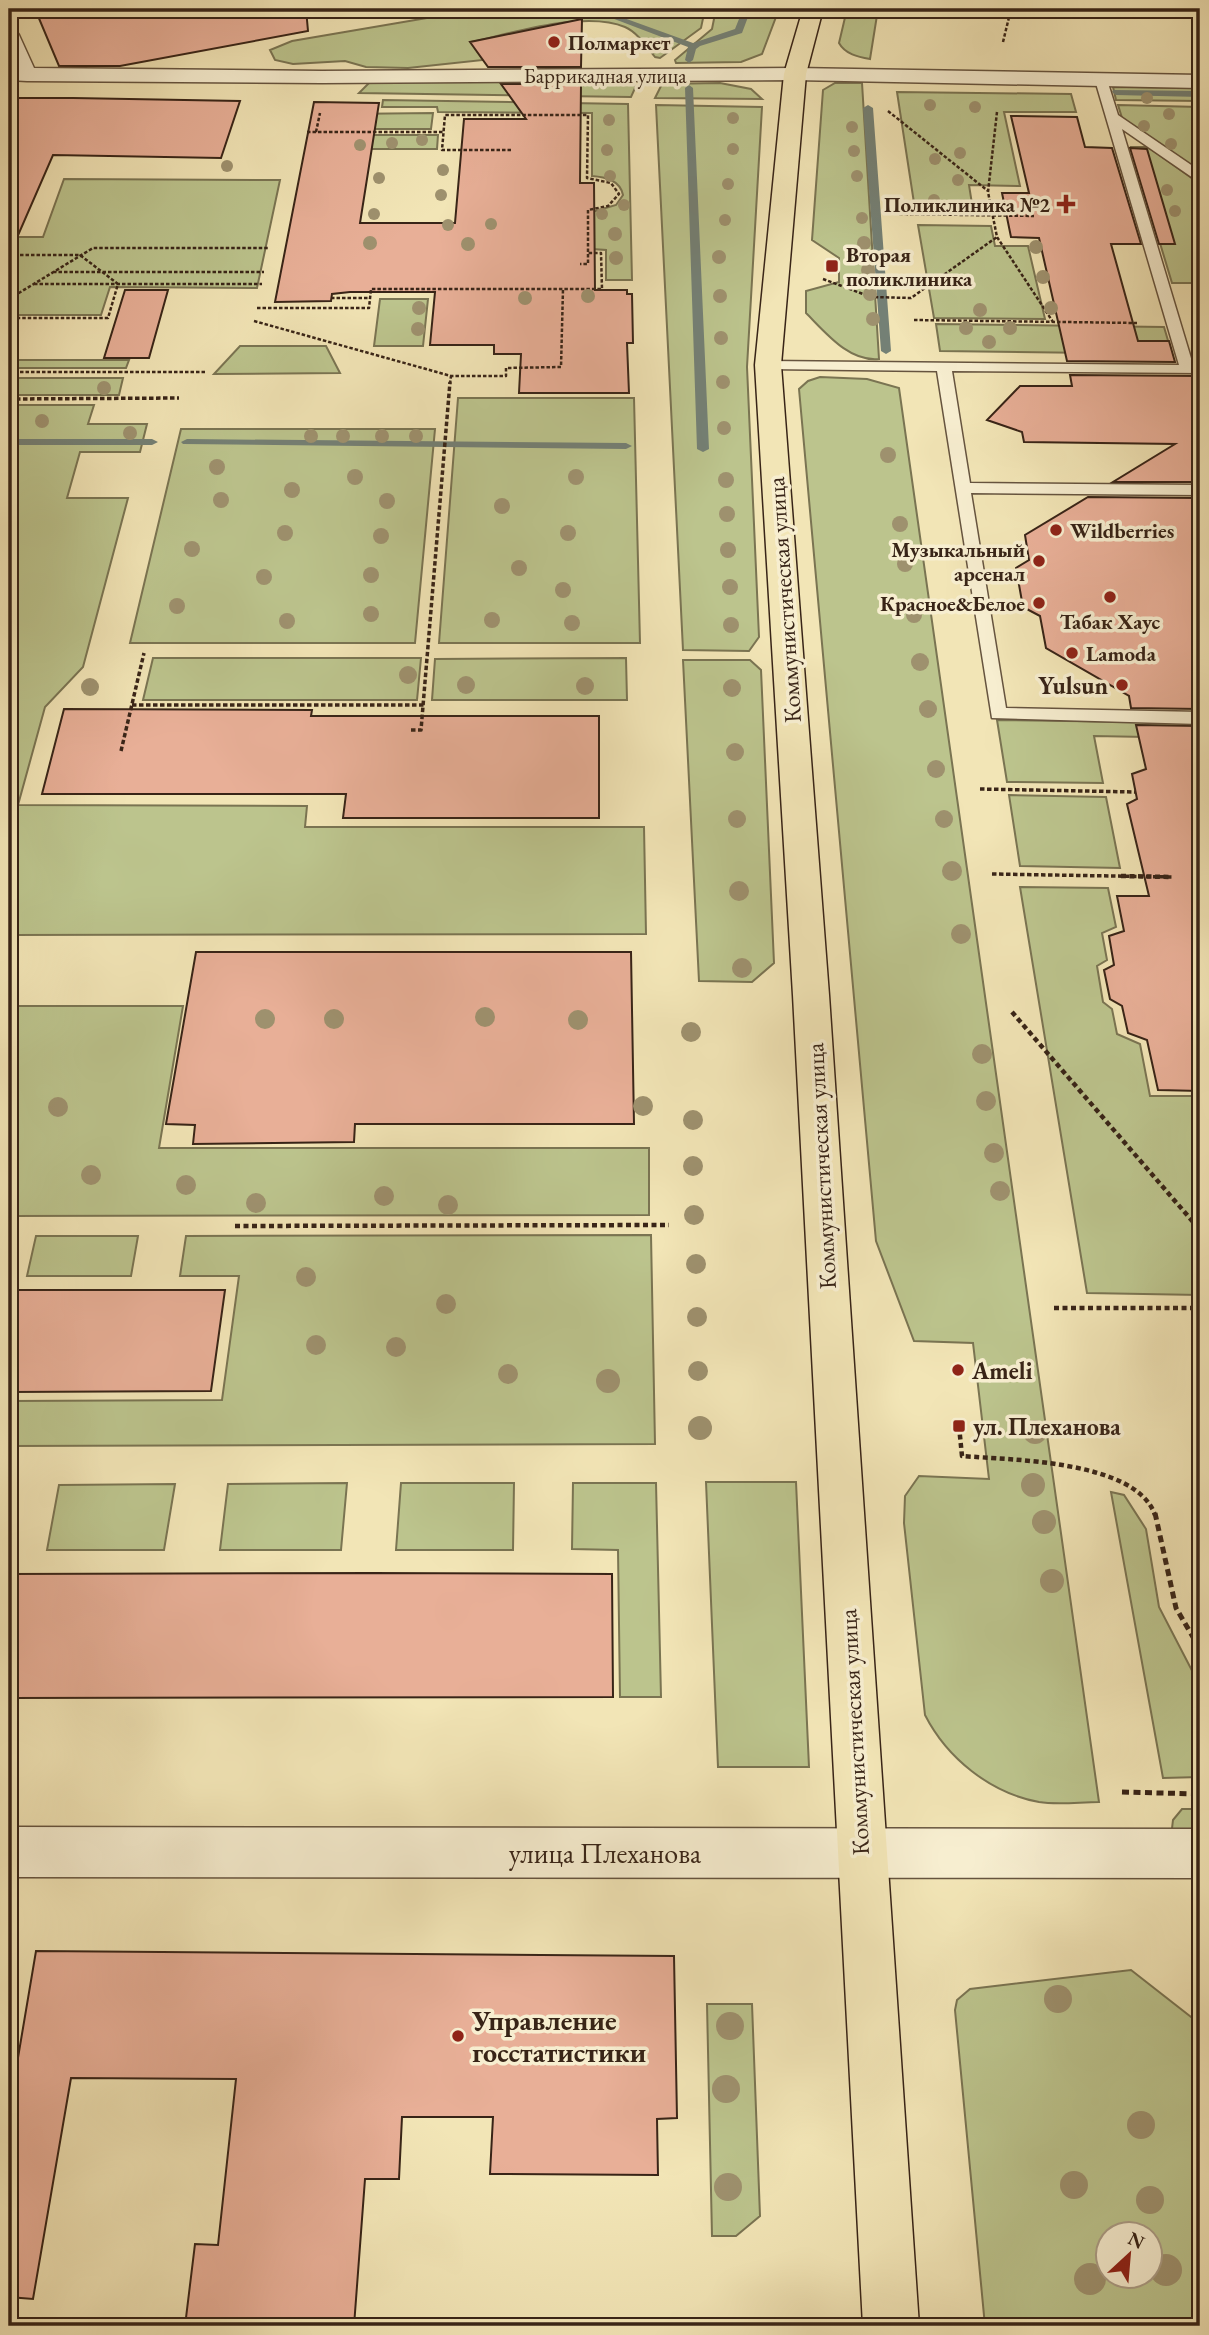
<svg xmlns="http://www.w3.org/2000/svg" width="1209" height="2335" font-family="'EB Garamond',serif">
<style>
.green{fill:#bcc48d;stroke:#7a7452;stroke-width:2;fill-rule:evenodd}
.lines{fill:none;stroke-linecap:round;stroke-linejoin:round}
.stream{fill:#748075;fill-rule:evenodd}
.building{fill:#e8af97;stroke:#382417;stroke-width:2}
.service-casing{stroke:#66543f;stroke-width:3}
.minor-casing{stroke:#66543f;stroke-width:3}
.primary-casing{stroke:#382417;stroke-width:3}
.path-far3{stroke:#382417;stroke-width:2.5;stroke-dasharray:3.5 2;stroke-linecap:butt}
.path-far2{stroke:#382417;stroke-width:3.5;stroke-dasharray:4.5 2.5;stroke-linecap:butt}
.path-far1{stroke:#382417;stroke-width:4.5;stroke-dasharray:5 3.5;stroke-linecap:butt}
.path{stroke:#382417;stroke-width:5;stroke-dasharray:7 4.5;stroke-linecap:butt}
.service{fill:#f7eed0;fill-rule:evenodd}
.minor{fill:#f7eed0;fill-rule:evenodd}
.primary{fill:#f2e5b6;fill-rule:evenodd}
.tree{fill:#9e916e}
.poi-dot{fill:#8f2418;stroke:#f7eed0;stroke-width:2.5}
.labels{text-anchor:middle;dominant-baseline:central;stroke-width:7;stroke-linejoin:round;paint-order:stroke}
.far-poi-label{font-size:21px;font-weight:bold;fill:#382417;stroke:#f7eed0;text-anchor:start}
.far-street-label{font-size:21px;fill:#382417;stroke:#f7eed0}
.street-label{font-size:24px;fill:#382417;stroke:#f7eed0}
.poi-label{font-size:24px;font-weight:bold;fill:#382417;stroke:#f7eed0;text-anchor:start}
.near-street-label{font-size:28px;fill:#382417;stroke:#f7eed0}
.near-poi-label{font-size:28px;font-weight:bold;fill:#382417;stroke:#f7eed0;text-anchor:start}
</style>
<rect width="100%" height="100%" fill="#f2e5b6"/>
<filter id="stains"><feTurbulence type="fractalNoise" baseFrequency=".00286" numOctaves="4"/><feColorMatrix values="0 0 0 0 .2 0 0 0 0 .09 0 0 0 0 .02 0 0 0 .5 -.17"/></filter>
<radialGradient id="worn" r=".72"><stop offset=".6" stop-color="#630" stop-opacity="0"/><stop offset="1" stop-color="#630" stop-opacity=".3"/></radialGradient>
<path class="green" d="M503,9H705L701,28L660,58L655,57C647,47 637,32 625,27C585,10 513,33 471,42L483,60L408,68L366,67L345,61L293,64L275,60L270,50L292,41L462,12L473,14Z
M716,9H779L762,54L741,62L676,63L675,60L712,29Z
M847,9H878L870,59C858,57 845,54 839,43Z
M622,78L636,86L631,97L359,93L371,81Z
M720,83L751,89L762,99L655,98L662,84Z
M835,83H862L879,359C849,362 826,333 806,313V291L839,282V258L812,240L823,90Z
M1113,87L1200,88V101L1116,100Z
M897,92L1071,94L1076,112H1004L1020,186L969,185L972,204L914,203Z
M383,100L628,104L632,280H606V250L592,249V212L616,205L623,195C620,180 605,177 592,176V113L438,112L437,107H382Z
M656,105L762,107L747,367L759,637L749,651L683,650Z
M1118,105L1200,107V169H1194L1123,121Z
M433,113L431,129H342L344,114Z
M341,135H438L437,149H338Z
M1131,147H1148L1200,184V283H1172Z
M64,179L280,180L257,288L110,287L101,315H9V237H43Z
M918,225L991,226L995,246H1028L1045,319L934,318Z
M380,299H428L423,346H374Z
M936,324L1164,327L1172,354L940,351Z
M240,346H326L340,373L214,374Z
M9,360H129L126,368H9Z
M820,377L867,379L899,388L1099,1802C1080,1802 1058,1805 1039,1802C990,1793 947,1758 925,1715L904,1523L905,1496L919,1476L989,1479L973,1343L914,1341L876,1241L799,389L808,381Z
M9,378H123L119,395H9Z
M458,398H634L640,643H439Z
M9,405H94L88,424H147L140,452H80L67,498H128L83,667L45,707L18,805L307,806L305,827H644L646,934L9,935Z
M181,429H435L415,643H130Z
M153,658H421L417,700H143Z
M626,658L627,700H432L435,659Z
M683,660H750L761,670L774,963L752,982L699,981Z
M997,720L1200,723V738L1094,736L1103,783L1007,782Z
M1009,795L1106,797L1120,868L1020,866Z
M1020,887L1108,888L1116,927L1102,933L1107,960L1097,966L1103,1002L1112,1009L1117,1034L1140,1044L1150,1096H1200V1295L1087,1293Z
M9,1006H183L159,1148H649V1215L9,1216Z
M651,1235L655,1444L9,1446V1401L222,1400L239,1276H180L186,1236Z
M36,1236H138L131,1276H27Z
M706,1482H796L809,1767H718Z
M347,1483L341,1550H220L228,1484Z
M401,1483H514L513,1550H396Z
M573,1483H656L661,1697H620L618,1550L572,1549Z
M175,1484L164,1550H47L59,1485Z
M1111,1492L1124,1495L1146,1529L1159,1607L1200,1686V1777L1163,1778Z
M1182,1809H1200V1837H1171L1173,1820Z
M1131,1970L1200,2024V2326H985L955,2010L957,2000L970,1989ZM1108,2234H1150V2276H1108Z
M707,2004H752L760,2216L736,2236H712Z"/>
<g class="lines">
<path class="stream" d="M588,9H599L693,43L735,29L743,9H751L742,33L700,46L696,49L693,60L689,63L685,60L688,47Z
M689,85L693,88L709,449L703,452L697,449L685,88Z
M1113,90L1200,91V97L1116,95L1112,92Z
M868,105L873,108L891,351L886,354L881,351L863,108Z
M9,439H152L158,442L152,445H9Z
M187,439L626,443L632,446L626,449L183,444L181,442Z"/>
</g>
<path class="building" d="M35,9H306L308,31L120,66H59Z
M582,19L581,67H488L470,42Z
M501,84H581L580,183H594L595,290H627V294H632L633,343H627L629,393H519L521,354H494V345H430L435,292H350L332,294L331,301L275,302L314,102L379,103L360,223H455L464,119H526Z
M9,98H73L240,101L221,158L53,155L9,256Z
M1011,116L1077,117L1085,147L1112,148L1141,244H1111L1138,341H1169L1175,362L1067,361L1039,238L1011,237L1002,193H1029Z
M1130,148L1147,149L1175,244H1159Z
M125,290H168L149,358H104Z
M1070,375L1200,376V482H1113L1175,444L1024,442L1022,432L987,420L1020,386H1072Z
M1088,497L1200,498V709L1131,708L1129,696L1046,648L1040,616L1023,607L1016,568L1029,560L1025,535Z
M64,709L312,710L311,716H599V818H343L346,794H42Z
M1136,725L1200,726V1091L1158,1090L1147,1040L1128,1033L1122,1006L1110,999L1104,970L1114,965L1109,936L1124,931L1117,896H1149L1127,804L1137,799L1132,774L1146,769Z
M196,952H631L634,1124H355L354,1142L193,1144L195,1125L166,1124Z
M9,1290H225L211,1391L9,1392Z
M372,1573L612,1574L613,1697L9,1698V1574Z
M36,1951L674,1956L677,2118L657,2119L658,2175L490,2174L493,2117H402L399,2179H365L354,2326H185L195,2244L218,2245L236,2079L71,2078L33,2299L9,2297V2111Z"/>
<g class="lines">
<g class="service-casing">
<path id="service" d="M1101,76L1107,80L1118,115L1200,171V181L1196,180L1122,129L1193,365H1200V373L952,371L970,483L1200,485V495L971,493L1006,708L1200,712V724L992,718L937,371L768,369L761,365L768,361L1179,365L1095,80Z"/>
</g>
<g class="minor-casing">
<path id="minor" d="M9,29L16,31L19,35L34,68L322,71L795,68L1200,75V88L795,80L322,83L27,81L9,80V68H13L9,58Z
M9,1827L1200,1829V1878L9,1877Z"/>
</g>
<g class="primary-casing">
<path id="primary" d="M803,9H823L806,74L781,365L829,995L919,2326H863L793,995L755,365L784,74Z"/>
</g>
<path class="path-far3" d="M652,9L666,15
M1003,42L1011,9L1018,10
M888,111L988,191
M997,112L988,192L997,237L1053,322
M307,132H444
M316,132L320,113
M511,150H442L445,115H588L587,178L611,183L619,194L608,206L588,210V264H580
M899,214L1034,216
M9,255H80L118,284L108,318H9
M53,272H264
M823,279L871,297L911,298L997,237
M34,284H262
M331,298H370
M9,299L93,248H269
M257,308H369L371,289H602L601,253H588
M914,320L1137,323
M254,321L451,376H506V368L561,367L563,289
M9,372H205
M450,384L451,376"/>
<path class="path-far2" d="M9,399L179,398
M132,705H424
M411,730H421L450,382
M121,751L144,653
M980,789L1136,792
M992,874L1172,877"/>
<path class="path-far1" d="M1121,876L1172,877
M1012,1012L1200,1230
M235,1226L669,1225
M1054,1308H1200
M959,1426L962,1456C1011,1460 1136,1460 1155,1515"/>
<path class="path" d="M1155,1513L1176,1608L1200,1649
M1122,1792L1200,1794"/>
<use href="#service" class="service"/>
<use href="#minor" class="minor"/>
<use href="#primary" class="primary"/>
</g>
<g class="tree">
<circle cx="1147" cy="98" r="6"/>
<circle cx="930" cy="105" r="6"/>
<circle cx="975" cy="107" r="6"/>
<circle cx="1169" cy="114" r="6"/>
<circle cx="733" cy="118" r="6"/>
<circle cx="609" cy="120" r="6"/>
<circle cx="1144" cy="126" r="6"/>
<circle cx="852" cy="127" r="6"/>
<circle cx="422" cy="140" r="6"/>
<circle cx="392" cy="143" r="6"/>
<circle cx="1171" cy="144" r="6"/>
<circle cx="360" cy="145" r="6"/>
<circle cx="733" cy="149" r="6"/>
<circle cx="607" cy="150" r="6"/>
<circle cx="854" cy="151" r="6"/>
<circle cx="960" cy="153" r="6"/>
<circle cx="935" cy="159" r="6"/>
<circle cx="227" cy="166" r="6"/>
<circle cx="443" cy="170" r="6"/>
<circle cx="610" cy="176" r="6"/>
<circle cx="857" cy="176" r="6"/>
<circle cx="379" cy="178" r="6"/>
<circle cx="958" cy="180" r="6"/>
<circle cx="728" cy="184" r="6"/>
<circle cx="1167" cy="190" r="6"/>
<circle cx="441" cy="195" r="6"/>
<circle cx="934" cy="200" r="6"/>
<circle cx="624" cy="205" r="6"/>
<circle cx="1175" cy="211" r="6"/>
<circle cx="374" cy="214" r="6"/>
<circle cx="602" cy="214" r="6"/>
<circle cx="862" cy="218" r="6"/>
<circle cx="725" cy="220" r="6"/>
<circle cx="491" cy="224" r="6"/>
<circle cx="448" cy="225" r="6"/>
<circle cx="615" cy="234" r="7"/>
<circle cx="370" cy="243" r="7"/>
<circle cx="864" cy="243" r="7"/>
<circle cx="468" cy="244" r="7"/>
<circle cx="1036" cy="247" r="7"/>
<circle cx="719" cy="257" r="7"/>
<circle cx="616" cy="258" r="7"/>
<circle cx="868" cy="270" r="7"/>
<circle cx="1043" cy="277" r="7"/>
<circle cx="870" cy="294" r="7"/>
<circle cx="588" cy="296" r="7"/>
<circle cx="720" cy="296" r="7"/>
<circle cx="525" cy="298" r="7"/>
<circle cx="419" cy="308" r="7"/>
<circle cx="1051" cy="308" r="7"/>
<circle cx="980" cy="310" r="7"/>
<circle cx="873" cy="319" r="7"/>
<circle cx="966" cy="328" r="7"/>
<circle cx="1010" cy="328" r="7"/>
<circle cx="418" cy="329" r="7"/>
<circle cx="721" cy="338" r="7"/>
<circle cx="989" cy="342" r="7"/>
<circle cx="723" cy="382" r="7"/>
<circle cx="104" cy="388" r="7"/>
<circle cx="42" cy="421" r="7"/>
<circle cx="724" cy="428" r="7"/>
<circle cx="130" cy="433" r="7"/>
<circle cx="311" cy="436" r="7"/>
<circle cx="343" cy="436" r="7"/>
<circle cx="382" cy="436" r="7"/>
<circle cx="416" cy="436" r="7"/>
<circle cx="888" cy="455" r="8"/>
<circle cx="217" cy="467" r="8"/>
<circle cx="355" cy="477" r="8"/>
<circle cx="576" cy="477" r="8"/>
<circle cx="726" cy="480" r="8"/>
<circle cx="292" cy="490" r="8"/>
<circle cx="221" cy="500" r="8"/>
<circle cx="387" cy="501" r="8"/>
<circle cx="502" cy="506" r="8"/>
<circle cx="727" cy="514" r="8"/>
<circle cx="900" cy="524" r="8"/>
<circle cx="285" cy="533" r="8"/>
<circle cx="568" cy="533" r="8"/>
<circle cx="381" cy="536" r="8"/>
<circle cx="192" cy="549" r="8"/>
<circle cx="728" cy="550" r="8"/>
<circle cx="905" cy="564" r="8"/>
<circle cx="519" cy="568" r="8"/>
<circle cx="371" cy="575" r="8"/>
<circle cx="264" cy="577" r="8"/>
<circle cx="730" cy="587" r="8"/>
<circle cx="563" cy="590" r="8"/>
<circle cx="177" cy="606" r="8"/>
<circle cx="371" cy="614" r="8"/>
<circle cx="914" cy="615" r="8"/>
<circle cx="492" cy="620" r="8"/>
<circle cx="287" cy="621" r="8"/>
<circle cx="572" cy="623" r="8"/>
<circle cx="731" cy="625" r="8"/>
<circle cx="920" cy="662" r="9"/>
<circle cx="408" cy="675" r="9"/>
<circle cx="466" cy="685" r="9"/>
<circle cx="585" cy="686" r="9"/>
<circle cx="90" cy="687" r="9"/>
<circle cx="732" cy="688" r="9"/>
<circle cx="928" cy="709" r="9"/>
<circle cx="735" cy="752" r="9"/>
<circle cx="936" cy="769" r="9"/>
<circle cx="737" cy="819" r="9"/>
<circle cx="944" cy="819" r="9"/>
<circle cx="952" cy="871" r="10"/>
<circle cx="739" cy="891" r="10"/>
<circle cx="961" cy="934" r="10"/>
<circle cx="742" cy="968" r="10"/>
<circle cx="485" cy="1017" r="10"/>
<circle cx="265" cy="1019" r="10"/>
<circle cx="334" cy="1019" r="10"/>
<circle cx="578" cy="1020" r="10"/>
<circle cx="691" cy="1032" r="10"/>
<circle cx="982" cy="1054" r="10"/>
<circle cx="986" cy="1101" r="10"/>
<circle cx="643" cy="1106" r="10"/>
<circle cx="58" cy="1107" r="10"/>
<circle cx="693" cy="1120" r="10"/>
<circle cx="994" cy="1153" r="10"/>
<circle cx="693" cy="1166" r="10"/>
<circle cx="91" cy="1175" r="10"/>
<circle cx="186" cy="1185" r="10"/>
<circle cx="1000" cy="1191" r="10"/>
<circle cx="384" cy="1196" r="10"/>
<circle cx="256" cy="1203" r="10"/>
<circle cx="448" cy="1205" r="10"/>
<circle cx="694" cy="1215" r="10"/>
<circle cx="696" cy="1264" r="10"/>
<circle cx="306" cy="1277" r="10"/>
<circle cx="446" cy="1304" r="10"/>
<circle cx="697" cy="1317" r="10"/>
<circle cx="316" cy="1345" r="10"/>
<circle cx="396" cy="1347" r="10"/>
<circle cx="698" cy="1371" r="10"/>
<circle cx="508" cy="1374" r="10"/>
<circle cx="608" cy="1381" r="12"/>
<circle cx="700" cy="1428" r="12"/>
<circle cx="1035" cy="1432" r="12"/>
<circle cx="1033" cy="1485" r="12"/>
<circle cx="1044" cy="1522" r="12"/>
<circle cx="1052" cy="1581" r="12"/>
<circle cx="1058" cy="1999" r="14"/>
<circle cx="730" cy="2026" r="14"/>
<circle cx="726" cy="2089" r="14"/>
<circle cx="1141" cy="2125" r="14"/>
<circle cx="1074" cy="2185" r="14"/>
<circle cx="728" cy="2187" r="14"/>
<circle cx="1150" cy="2200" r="14"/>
<circle cx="1166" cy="2270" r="16"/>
<circle cx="1090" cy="2279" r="16"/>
</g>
<g class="poi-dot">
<circle cx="554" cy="42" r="7"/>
<path d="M1062.5 193.5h7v7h7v7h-7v7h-7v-7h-7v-7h7z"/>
<rect x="825" y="259" width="14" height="14" rx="3.5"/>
<circle cx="1056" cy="530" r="7"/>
<circle cx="1039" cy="561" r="7"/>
<circle cx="1110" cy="597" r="7"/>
<circle cx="1039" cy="603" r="7"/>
<circle cx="1072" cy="653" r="7"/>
<circle cx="1122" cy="685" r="7"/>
<circle cx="958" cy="1370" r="7"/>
<rect x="952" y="1419" width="14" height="14" rx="3.5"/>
<circle cx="458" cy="2036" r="7"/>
</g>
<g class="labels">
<g class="far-poi-label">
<text x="568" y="42">Полмаркет</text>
<text x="1050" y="204" text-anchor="end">Поликлиника №2</text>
<text x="846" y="254">Вторая<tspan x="846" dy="24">поликлиника</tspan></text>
<text x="1070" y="530">Wildberries</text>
<text x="1025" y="549" text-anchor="end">Музыкальный<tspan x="1025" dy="24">арсенал</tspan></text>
<text x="1025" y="603" text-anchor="end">Красное&amp;Белое</text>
<text x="1110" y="621" text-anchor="middle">Табак Хаус</text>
<text x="1086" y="653">Lamoda</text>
</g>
<g class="far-street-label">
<text x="605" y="75">Баррикадная улица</text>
</g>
<g class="street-label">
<text transform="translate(784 600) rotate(-94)">Коммунистическая улица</text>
<text transform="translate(821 1166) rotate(-93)">Коммунистическая улица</text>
<text transform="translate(854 1732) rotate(-93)">Коммунистическая улица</text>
</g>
<g class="poi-label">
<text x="1108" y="685" text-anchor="end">Yulsun</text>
<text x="972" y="1370">Ameli</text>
<text x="973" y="1426">ул. Плеханова</text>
</g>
<g class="near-street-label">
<text x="605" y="1853">улица Плеханова</text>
</g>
<g class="near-poi-label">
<text x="472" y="2020">Управление<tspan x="472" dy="32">госстатистики</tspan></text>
</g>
</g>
<rect width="1209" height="2335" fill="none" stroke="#f2e5b6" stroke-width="35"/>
<rect x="10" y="10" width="1188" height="2314" fill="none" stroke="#382417" stroke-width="3.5"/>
<rect x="18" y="18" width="1174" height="2300" fill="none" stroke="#382417" stroke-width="2"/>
<g transform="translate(1129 2255) rotate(26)"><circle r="33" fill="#f7eed0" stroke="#ab9d86" stroke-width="2"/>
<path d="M0-5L12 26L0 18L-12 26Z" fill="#8f2418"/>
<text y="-10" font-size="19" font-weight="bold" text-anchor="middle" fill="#382417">N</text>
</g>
<rect width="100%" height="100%" filter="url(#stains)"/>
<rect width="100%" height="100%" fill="url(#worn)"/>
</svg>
